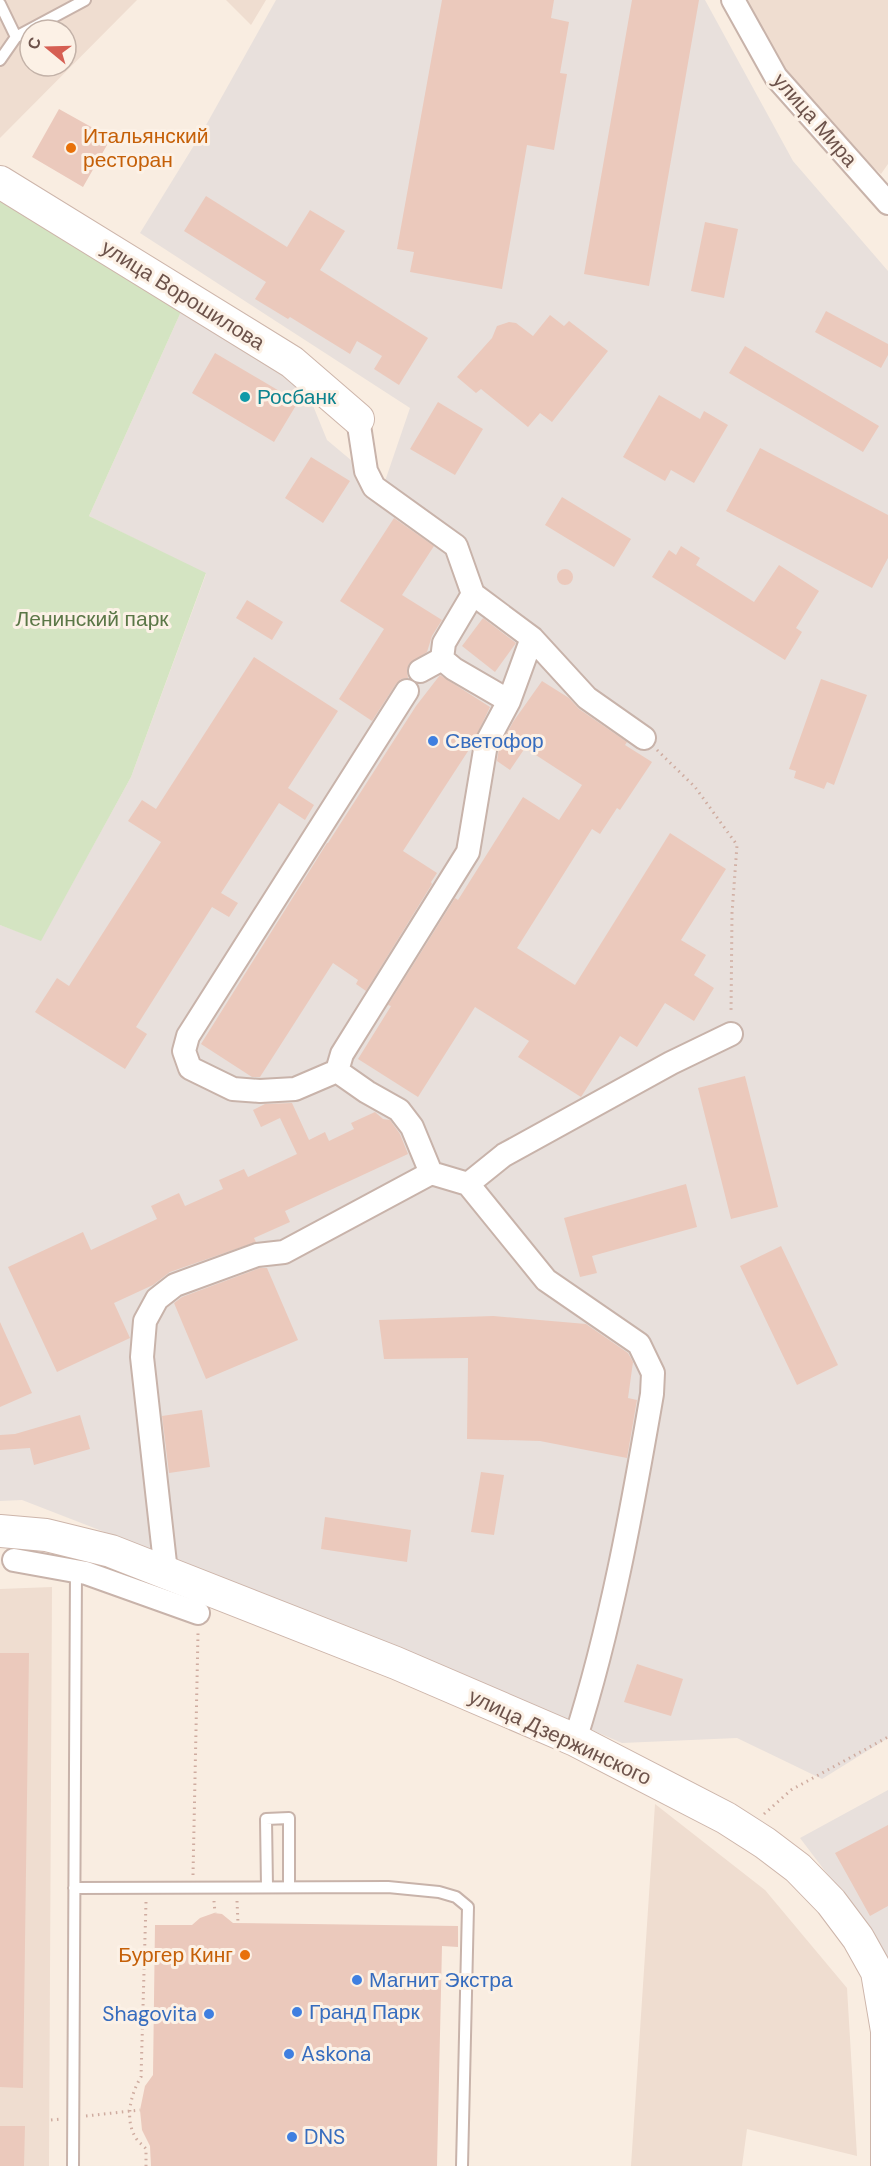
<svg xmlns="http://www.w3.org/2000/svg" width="888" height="2166" font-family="'DM Sans',sans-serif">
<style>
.residential{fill:#efddd0;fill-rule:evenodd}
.industrial{fill:#e8e0dc}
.green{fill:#d4e4c2}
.building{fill:#ebc9bc}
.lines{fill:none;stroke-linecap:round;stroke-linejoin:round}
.lane-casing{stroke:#c8b3aa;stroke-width:14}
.street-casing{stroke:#c8b3aa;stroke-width:26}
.secondary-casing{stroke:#cdb5aa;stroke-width:34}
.path{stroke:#cfaca0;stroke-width:3;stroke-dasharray:1.5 4.5;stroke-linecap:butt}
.lane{stroke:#fff;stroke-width:10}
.street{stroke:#fff;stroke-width:22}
.secondary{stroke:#fff;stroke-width:32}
.food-dot{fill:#e8710a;stroke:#fcf1e6;stroke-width:2}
.culture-dot{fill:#0f9aa8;stroke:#fcf1e6;stroke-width:2}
.shop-dot{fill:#3f7fe0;stroke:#fcf1e6;stroke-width:2}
.labels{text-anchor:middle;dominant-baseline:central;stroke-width:6;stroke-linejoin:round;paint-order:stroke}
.street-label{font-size:21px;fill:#6d534b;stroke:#fcf1e6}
.food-label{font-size:21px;fill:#c56008;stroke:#fcf1e6;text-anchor:start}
.culture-label{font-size:21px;fill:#0d838f;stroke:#fcf1e6;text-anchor:start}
.park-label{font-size:21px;fill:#5b7747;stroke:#fcf1e6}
.shop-label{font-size:21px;fill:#366cbe;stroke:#fcf1e6;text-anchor:start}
</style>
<rect width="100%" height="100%" fill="#f9ede1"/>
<path class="residential" d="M0,0H137L0,138ZM30,30H66V66H30Z
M226,0H266L251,25Z
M746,0H888V164L881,174L823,122L775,61Z
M52,1587L49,2166H0V1589Z
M655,1804L765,1890L847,1988L857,2156L747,2129L742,2166H631Z"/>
<path class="industrial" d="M276,0H705L793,161L888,271V1738L822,1779L737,1738L622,1743L365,1633L22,1500L0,1501V925L41,940L131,777L206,574L89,516L184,305L305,386L327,440L383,487L410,408L140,233L201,134Z
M888,1790V1966L875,1937L800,1838Z"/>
<path class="green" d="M0,194L184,305L89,516L206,573L131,777L41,941L0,925Z"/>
<path class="building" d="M442,0H554L551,18L569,22L560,73L567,74L554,150L527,145L502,289L410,272L414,252L397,249Z
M632,0H699L649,286L584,274Z
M59,109L111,138L83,187L32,157Z
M206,196L287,247L310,210L345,231L320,270L428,338L399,385L374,369L382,356L357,341L350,354L290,317L288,319L255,299L266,282L184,231Z
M705,222L738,229L724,298L691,291Z
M826,311L888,344V355L881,368L815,332Z
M550,315L564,326L569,321L608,351L552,422L540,413L528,427L481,389L476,393L457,377L492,338L497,326L509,322L516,323L533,336Z
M745,346L879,426L863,452L729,373Z
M215,353L298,402L274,442L192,393Z
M659,395L700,419L704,411L728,425L694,483L671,470L665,481L623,457Z
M438,402L483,429L455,475L410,449Z
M760,448L888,515V558L872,588L726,511Z
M311,457L350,481L323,523L285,498Z
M562,497L631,539L614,567L545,525Z
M394,518L434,546L402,595L442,620L432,636L427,652L409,664L407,670L408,678L401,679L396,684L372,721L339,699L384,629L340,601Z
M681,546L700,558L696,565L754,602L779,565L819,591L796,628L802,632L785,660L652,577L669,550L676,555Z
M557 577a8 8 0 1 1 16 0a8 8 0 1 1-16 0Z
M247,600L283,622L272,640L236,618Z
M483,618L516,643L495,672L462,646Z
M254,657L338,711L288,788L314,805L305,820L279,803L221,893L238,903L229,917L212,907L136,1027L147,1034L125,1069L35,1012L57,978L69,986L161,842L128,821L142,800L156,809Z
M440,675L490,707L472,745L403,851L437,873L431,882L432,884L366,991L356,984L358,980L333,963L260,1077H252L201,1044L327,843H328L416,706Z
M821,679L867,695L834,785L827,782L824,789L794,778L796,771L789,769Z
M542,681L569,698L579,709L627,742L625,745L652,762L620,810L617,808L600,834L592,829L517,948L575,985L670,833L726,869L681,940L706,955L694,975L714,988L694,1021L665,1003L637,1047L620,1036L581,1097L518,1057L529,1041L475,1007L418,1097L358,1059L391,1006L388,1005L455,898L458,900L523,797L559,820L582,785L525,748L510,770L497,761L499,748L513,722Z
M745,1076L778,1207L731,1219L698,1088Z
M292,1103L309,1140L325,1132L329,1141L354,1129L351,1123L375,1112L383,1119L390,1120L400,1134L408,1154L285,1211L290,1222L254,1238L256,1242L170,1272L153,1285L114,1303L130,1338L57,1372L8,1267L83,1232L91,1250L157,1219L151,1206L179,1193L185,1206L223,1189L219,1180L244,1169L248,1177L297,1154L280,1118L261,1127L253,1110L265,1104Z
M686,1184L697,1227L592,1256L597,1273L580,1277L564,1218Z
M781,1246L838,1365L797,1385L740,1266Z
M260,1268H267L298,1340L206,1379L174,1303L182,1297Z
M493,1316L586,1324L628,1353L633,1362L628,1398L637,1400L627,1458L540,1441L467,1439L468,1358L384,1359L379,1320Z
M0,1322L32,1393L0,1407Z
M202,1410L210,1467L169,1473L162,1416Z
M80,1415L90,1449L34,1465L30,1448L0,1450V1435L15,1434Z
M481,1472L504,1475L494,1535L471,1532Z
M325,1517L411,1530L407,1562L321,1549Z
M0,1653H29L23,2088L0,2087Z
M637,1664L683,1679L671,1716L624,1702Z
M888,1825V1906L870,1916L835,1853Z
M214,1913L222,1914L233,1923L458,1926V1947L442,1946L437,2166H151L150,2146L142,2130L140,2110L145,2086L153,2075L155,1925H192L200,1918Z
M0,2126H25L24,2166H0Z"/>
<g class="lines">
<g class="lane-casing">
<path id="lane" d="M0,4L16,37L85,0
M0,60L16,37
M267,1887L266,1819L289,1818V1887
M74,1888L388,1887L439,1892L456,1897L468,1907L462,2166
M73,2166L76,1569"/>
</g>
<g class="street-casing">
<path id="street" d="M733,0L776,77L888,203
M358,419L366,471L374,487L456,546L473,594L532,638L587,698L644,738
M473,594L444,643L442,659L454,669L509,701
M532,638L509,701L486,744L468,852L342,1054L337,1071L367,1092L399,1110L412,1127L431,1173L468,1184L546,1280L639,1344L653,1373L652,1394C632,1510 611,1627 575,1740
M420,671L442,659
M337,1071L295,1089L260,1091L233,1089L190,1068L184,1051L188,1036L407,691
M468,1184L504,1155L671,1063L731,1034
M14,1560L86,1573L198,1613
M166,1572L142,1357L145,1321L157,1299L175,1285L257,1255L284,1252L431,1173"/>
</g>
<g class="secondary-casing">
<path id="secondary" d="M0,182L292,362L358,419
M0,1531L46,1535L111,1551L396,1663L575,1740L726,1818L765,1843L798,1868L831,1902L858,1938L877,1972L887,2031V2166"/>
</g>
<path class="path" d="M657,750L695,787L737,845L732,913L731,1014
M764,1814L791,1790L888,1737
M193,1875L198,1633
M214,1901L215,1913
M237,1901L238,1923
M146,1902L141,2077C131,2093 124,2120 136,2138C138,2142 143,2145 146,2149V2166
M86,2116L140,2110
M51,2120L61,2119"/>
<use href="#lane" class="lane"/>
<use href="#street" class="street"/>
<use href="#secondary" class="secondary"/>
</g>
<g class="food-dot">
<circle cx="71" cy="148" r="6"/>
<circle cx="245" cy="1955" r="6"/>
</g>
<circle class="culture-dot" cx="245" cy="397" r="6"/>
<g class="shop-dot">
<circle cx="433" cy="741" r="6"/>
<circle cx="357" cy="1980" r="6"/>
<circle cx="297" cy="2012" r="6"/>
<circle cx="209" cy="2014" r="6"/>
<circle cx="289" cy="2054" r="6"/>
<circle cx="292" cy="2137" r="6"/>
</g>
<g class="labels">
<g class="street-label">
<text transform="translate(815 120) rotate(49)">улица Мира</text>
<text transform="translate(183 295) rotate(32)">улица Ворошилова</text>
<text transform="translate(560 1737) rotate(25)">улица Дзержинского</text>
</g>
<g class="food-label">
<text x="83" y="136">Итальянский<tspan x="83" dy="24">ресторан</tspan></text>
<text x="233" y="1955" text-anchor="end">Бургер Кинг</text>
</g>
<g class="culture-label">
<text x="257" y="397">Росбанк</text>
</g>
<g class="park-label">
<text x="92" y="619">Ленинский парк</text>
</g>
<g class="shop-label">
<text x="445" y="741">Светофор</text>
<text x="369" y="1980">Магнит Экстра</text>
<text x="309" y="2012">Гранд Парк</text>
<text x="197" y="2014" text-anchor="end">Shagovita</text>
<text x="301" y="2054">Askona</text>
<text x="304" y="2137">DNS</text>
</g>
</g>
<g transform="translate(48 48) rotate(289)"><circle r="28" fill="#fcf1e6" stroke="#c3b2a8" stroke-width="1.5"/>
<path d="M0-4.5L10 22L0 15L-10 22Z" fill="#d65f53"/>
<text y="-9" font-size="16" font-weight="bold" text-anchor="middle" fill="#6d534b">С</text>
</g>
</svg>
